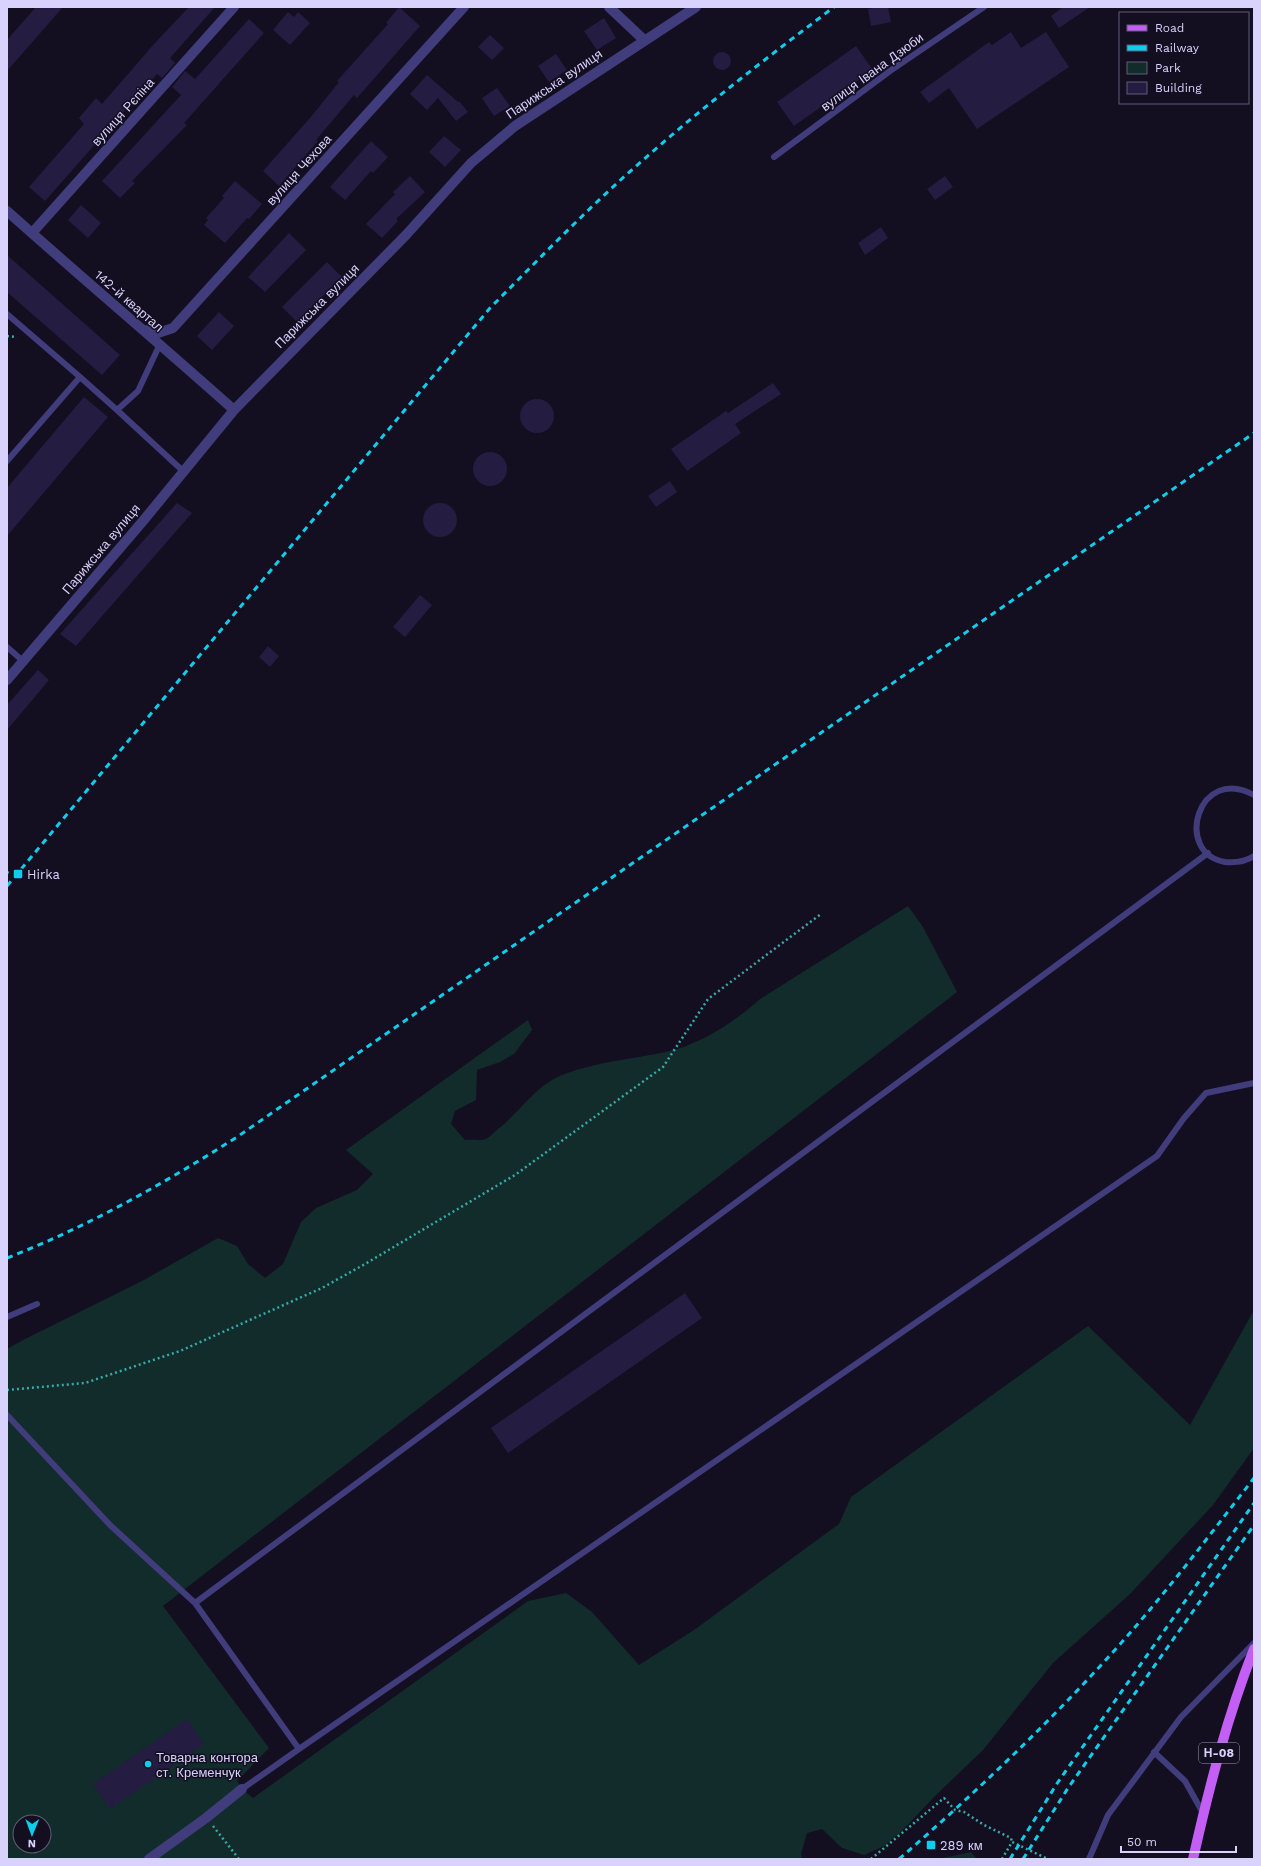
<svg xmlns="http://www.w3.org/2000/svg" width="1261" height="1866" font-family="'Work Sans',sans-serif">
<style>
.green{fill:#122b2b;fill-rule:evenodd}
.building{fill:#251c41}
.lines{fill:none;stroke-linecap:round;stroke-linejoin:round}
.path{stroke:#36aca9;stroke-width:2.5;stroke-dasharray:2 3;stroke-linecap:butt}
.service{stroke:#413d7d;stroke-width:6}
.minor{stroke:#413d7d;stroke-width:10}
.primary{stroke:#c35ff5;stroke-width:10}
.rail{stroke:#0eceec;stroke-width:3;stroke-dasharray:6 5;stroke-linecap:butt}
.poi-dot{fill:#0eceec;stroke:#130f21;stroke-width:1.5}
.labels{text-anchor:middle;dominant-baseline:central;stroke-width:3;stroke-linejoin:round;paint-order:stroke}
.shield{fill:#130f21;stroke:#9d98ba;stroke-width:1}
.shield-label{font-size:12px;font-weight:bold;fill:#d8d2fc}
.street-label{font-size:13px;fill:#d8d2fc;stroke:#130f21}
.poi-label{font-size:13px;fill:#d8d2fc;stroke:#130f21;text-anchor:start}
</style>
<rect width="100%" height="100%" fill="#130f21"/>
<path class="green" d="M908,906L923,927L957,992L163,1606L269,1748L237,1781L242,1789L253,1798L528,1601L566,1593L592,1612L639,1665L694,1630L839,1524L851,1497L1088,1326L1190,1425L1254,1310V1448L1213,1505L1130,1594L1053,1663L983,1750L935,1796L901,1832L884,1846L864,1855L842,1848L822,1829L807,1833L801,1854L802,1859H7V1349L25,1339L142,1281L218,1238L237,1246L248,1264L265,1278L283,1264L301,1222L316,1208L357,1190L373,1174L346,1150L528,1020L532,1030L514,1054L500,1062L477,1070L476,1100L455,1111L451,1124L465,1140C471,1139 480,1141 486,1139C490,1137 494,1132 498,1129C520,1112 535,1086 562,1075C595,1062 632,1059 666,1052C701,1044 733,1023 760,999ZM20,1822H44V1846H20Z
M971,1852L977,1859H938Z"/>
<path class="building" d="M36,7H63L7,71V40Z
M189,7H215L170,58L175,63L162,78L157,74L45,201L29,187L84,124L79,118L96,98L102,104L154,44Z
M399,7L420,26L357,98L354,95L316,140L318,141L279,186L263,171L310,118L339,82L337,81L388,24L386,23Z
M878,7H888L891,22L871,26L868,9Z
M1063,7H1090L1059,28L1051,16Z
M288,12L294,17L298,12L310,23L290,45L273,30Z
M604,18L616,38L597,50L584,31Z
M249,19L264,33L184,123L187,125L132,181L135,183L120,198L102,181L181,95L172,87L185,71L195,79Z
M1011,32L1021,48L1046,32L1069,67L977,129L949,88L929,103L920,92L989,42L992,45Z
M490,35L504,48L492,60L478,47Z
M856,46L873,70L794,126L777,102Z
M713 61a9 9 0 1 1 18 0a9 9 0 1 1-18 0Z
M556,54L567,70L549,82L538,66Z
M427,75L458,102L459,101L468,112L456,121L438,98L427,110L410,94Z
M497,88L510,106L494,116L482,98Z
M444,136L461,150L445,167L429,152Z
M371,141L388,157L373,173L371,171L345,200L330,187Z
M410,176L425,192L396,219L398,221L382,238L366,224L395,194L393,192Z
M945,176L953,187L935,200L927,189Z
M235,181L262,204L249,219L247,218L225,243L204,225L208,220L206,218L224,198L222,196Z
M81,205L101,223L88,238L68,220Z
M881,227L888,238L865,255L858,243Z
M289,233L306,250L265,292L248,277Z
M7,255L120,355L102,375L7,292Z
M327,262L342,277L297,322L282,307Z
M219,312L234,326L212,350L197,336Z
M773,383L781,394L735,424L741,433L687,471L671,449L726,411L728,413Z
M84,397L108,417L7,536V488Z
M520 416a17 17 0 1 1 34 0a17 17 0 1 1-34 0Z
M473 469a17 17 0 1 1 34 0a17 17 0 1 1-34 0Z
M670,481L677,492L656,507L648,496Z
M423 520a17 17 0 1 1 34 0a17 17 0 1 1-34 0Z
M177,503L192,513L76,646L60,634Z
M420,595L432,605L405,637L393,627Z
M268,646L279,656L270,667L259,657Z
M38,670L49,680L7,730V705Z
M685,1293L702,1318L508,1453L491,1428Z
M187,1719L204,1744L110,1809L93,1784Z"/>
<g class="lines">
<path class="path" d="M7,336L17,337
M7,872L9,873
M7,1390L85,1383L180,1351L322,1288L365,1264L515,1175L663,1067L708,999L821,914
M213,1826L239,1859
M871,1859L944,1798L955,1810L964,1812L984,1825L1011,1838L1012,1842
M1002,1859L1012,1842L1048,1859"/>
<path class="service" d="M774,157L890,71L984,7
M7,314L80,377
M117,410L183,471
M7,461L80,377L117,410L138,391L160,344
M7,647L23,661
M1254,795C1198,764 1173,853 1225,862C1236,863 1245,862 1254,856
M7,1317L37,1304
M7,1415L110,1525L195,1603
M299,1749L1157,1156L1184,1118L1206,1093L1254,1083
M1154,1752L1185,1781L1203,1813
M242,1789L299,1749L195,1603L1208,853
M1089,1859L1108,1815L1181,1717L1254,1643"/>
<path class="minor" d="M609,7L644,40
M7,211C82,278 159,343 234,410
M32,233L234,7
M145,330L158,333L173,328L464,7
M7,680L143,521L234,410L406,235L471,163L515,126L696,7
M149,1859L206,1818L242,1789"/>
<path class="primary" d="M1193,1859C1209,1788 1227,1717 1254,1649"/>
<path class="rail" d="M7,886L490,308C540,258 589,207 643,160C704,106 769,56 834,7
M7,1258C89,1226 163,1184 237,1137L1254,433
M899,1859C974,1794 1046,1726 1113,1652C1163,1597 1208,1537 1254,1478
M1010,1859L1058,1782L1254,1503
M1023,1859L1068,1788L1254,1525"/>
</g>
<g class="poi-dot">
<rect x="13" y="869" width="10" height="10" rx="2"/>
<circle cx="148" cy="1764" r="4"/>
<rect x="926" y="1840" width="10" height="10" rx="2"/>
</g>
<g class="labels">
<rect class="shield" x="1199" y="1743" width="40" height="20" rx="3"/>
<g class="shield-label">
<text x="1219" y="1753">Н-08</text>
</g>
<g class="street-label">
<text transform="translate(872 72) rotate(-36)">вулиця Івана Дзюби</text>
<text transform="translate(554 84) rotate(-34)">Парижська вулиця</text>
<text transform="translate(123 112) rotate(-48)">вулиця Рєпіна</text>
<text transform="translate(299 170) rotate(-48)">вулиця Чехова</text>
<text transform="translate(129 301) rotate(41)">142-й квартал</text>
<text transform="translate(317 306) rotate(-45)">Парижська вулиця</text>
<text transform="translate(101 549) rotate(-50)">Парижська вулиця</text>
</g>
<g class="poi-label">
<text x="27" y="874">Hirka</text>
<text x="156" y="1757">Товарна контора<tspan x="156" dy="15">ст. Кременчук</tspan></text>
<text x="940" y="1845">289 км</text>
</g>
</g>
<rect width="1261" height="1866" fill="none" stroke="#d8d2fc" stroke-width="16"/>
<rect x="1119" y="12" width="130" height="92" fill="#130f21" stroke="#625d79"/>
<rect x="1127" y="25" width="20" height="6" fill="#c35ff5" stroke="#625d79"/>
<text x="1155" y="32" font-size="12" fill="#d8d2fc">Road</text>
<rect x="1127" y="45" width="20" height="6" fill="#0eceec" stroke="#625d79"/>
<text x="1155" y="52" font-size="12" fill="#d8d2fc">Railway</text>
<rect x="1127" y="62" width="20" height="12" fill="#122b2b" stroke="#625d79"/>
<text x="1155" y="72" font-size="12" fill="#d8d2fc">Park</text>
<rect x="1127" y="82" width="20" height="12" fill="#251c41" stroke="#625d79"/>
<text x="1155" y="92" font-size="12" fill="#d8d2fc">Building</text>
<g transform="translate(32 1834) rotate(181)"><circle r="19" fill="#130f21" stroke="#625d79"/>
<path d="M0-3L7 15L0 10L-7 15Z" fill="#0eceec"/>
<text y="-6" font-size="11" font-weight="bold" text-anchor="middle" fill="#d8d2fc">N</text>
</g>
<path d="M1121 1846v6h115v-6" fill="none" stroke="#d8d2fc" stroke-width="2"/>
<text x="1127" y="1846" font-size="12" fill="#d8d2fc" stroke="#130f21" stroke-width="3" paint-order="stroke">50 m</text>
</svg>
